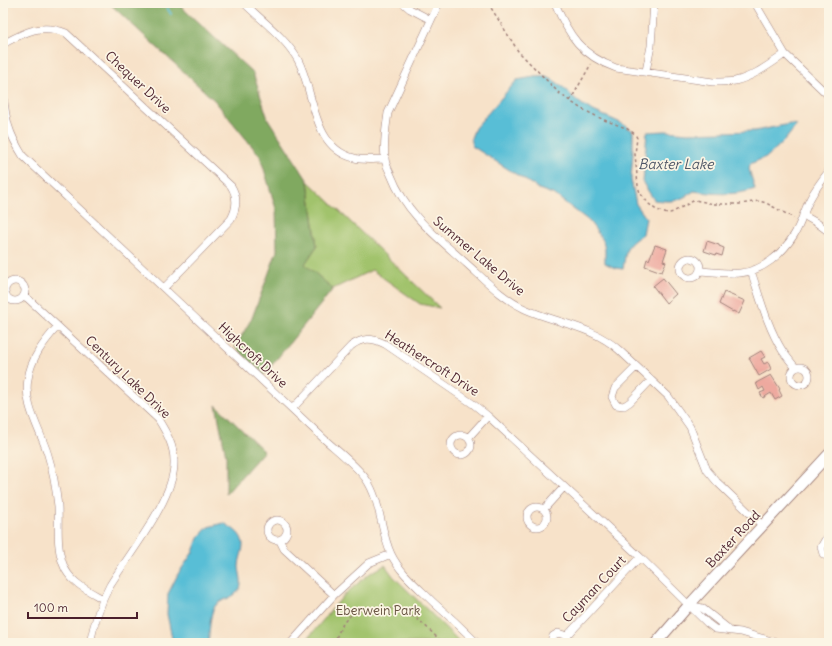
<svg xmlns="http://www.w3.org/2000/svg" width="832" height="646" font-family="Delius,sans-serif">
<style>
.green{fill:#a1c36c;stroke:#76714c}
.forest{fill:#80a960;stroke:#656446}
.water{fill:#58bed6;stroke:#516e80}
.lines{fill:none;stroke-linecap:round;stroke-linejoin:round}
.stream{stroke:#58bed6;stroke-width:2}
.building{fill:#eea99f}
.street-casing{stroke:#a0807a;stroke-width:8}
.secondary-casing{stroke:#a0807a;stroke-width:12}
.path{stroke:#a0807a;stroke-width:1.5;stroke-dasharray:3 3;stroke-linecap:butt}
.street{stroke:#fff;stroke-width:7}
.secondary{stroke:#fff;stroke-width:10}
.labels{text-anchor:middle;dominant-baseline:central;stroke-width:3.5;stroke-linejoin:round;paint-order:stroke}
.street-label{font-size:13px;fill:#4a1f2b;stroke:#fcf5e5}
.park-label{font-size:13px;fill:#64503e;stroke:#fcf5e5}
.water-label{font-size:14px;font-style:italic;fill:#4f5767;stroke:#fcf5e5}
</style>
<rect width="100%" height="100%" fill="#fcf5e5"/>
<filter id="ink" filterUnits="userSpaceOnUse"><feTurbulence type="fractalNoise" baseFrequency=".025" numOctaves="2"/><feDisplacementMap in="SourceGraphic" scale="8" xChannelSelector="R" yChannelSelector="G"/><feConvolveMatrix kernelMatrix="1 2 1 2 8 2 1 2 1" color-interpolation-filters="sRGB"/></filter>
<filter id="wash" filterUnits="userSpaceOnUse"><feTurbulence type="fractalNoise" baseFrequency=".012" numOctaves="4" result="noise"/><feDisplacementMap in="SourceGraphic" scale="16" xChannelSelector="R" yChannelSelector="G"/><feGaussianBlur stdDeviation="0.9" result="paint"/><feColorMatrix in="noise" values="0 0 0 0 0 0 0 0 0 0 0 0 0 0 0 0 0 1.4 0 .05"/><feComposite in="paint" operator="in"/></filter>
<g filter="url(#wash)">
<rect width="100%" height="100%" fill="#f7e2c9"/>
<path class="green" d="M308,181L440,308L420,304L372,270L333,289L304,264L317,246Z
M385,565L393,576L461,643H304L344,595L369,574Z"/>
<path class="forest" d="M109,3H177L253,73L268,119L308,181L317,246L305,264L333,289L264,375L235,347L252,318L277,251L276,209L260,156L215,101Z
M216,405L264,451L226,494V456Z"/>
<path class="water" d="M534,77C539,77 545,76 549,78C563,84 571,97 583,105C599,116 619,119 633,131V153L631,179L636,204L646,218L643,234C624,247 627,247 623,269L615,268L605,263V250L603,240L589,221L555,195L539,189L472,146L471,138L475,128L517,80Z
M790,124L797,125L785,140L768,156L750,164L749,169L755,189C735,196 714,194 694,191C678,202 673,202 654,200L643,183L647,132L666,131L688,133L755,131Z
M224,523C232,528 243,534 243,545C243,552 239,559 239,566C239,573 243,581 240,588C235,599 222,598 215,606C209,615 210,633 208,643H173L167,614L168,594L178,574L193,552L198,538L208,527Z"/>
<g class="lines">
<path class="stream" d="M164,3L171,14"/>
</g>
<g id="blocks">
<path class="building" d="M707,241L719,245V246L724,248L722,256L716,254V255L704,251Z
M655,245L667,249L663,261L666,262L662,272L645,266L647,259L649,260Z
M663,278L676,294L666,303L653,286Z
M724,292L745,301L739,314L733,311V312L719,304Z
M761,351L765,357L761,359L764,364L768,362L771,369L759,376L749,358Z
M771,375L780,389L779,390L782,396L775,400L771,393L763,398L760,393L765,391L763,387L759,390L756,383Z"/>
</g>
</g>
<g filter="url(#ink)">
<use href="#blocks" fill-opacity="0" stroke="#a0807a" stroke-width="1"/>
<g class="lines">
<g class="street-casing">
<path id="street" d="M244,3C262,21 285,37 298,60C315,92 311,147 354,158C364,161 375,159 385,159
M403,3L410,9L431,20
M439,3L388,113C386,127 383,143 385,158C385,164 389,170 391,175C406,214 437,237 467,264C485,280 503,299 525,309C556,323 592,326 619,350L668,396L690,427L707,470L717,482L763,526
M555,3C568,35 582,56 616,68L713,82C720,82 728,82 735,81C753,77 770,64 785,54
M755,3L785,54L829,96
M3,44C25,32 41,23 66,33L231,186C238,197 237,208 231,219L164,288
M646,71L651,46L654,3
M3,93C6,121 8,132 23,156L322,437C335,449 356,465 366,479C381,501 380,530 391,554C400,573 418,587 433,602C448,615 463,629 477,643
M803,215L817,223L829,232
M680 268a10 10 0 1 1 20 0a10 10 0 1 1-20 0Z
M700,271C713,272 727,274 740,273C763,271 782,254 794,235C801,224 804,211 810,199C815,189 822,180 829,171
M751,271C760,297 767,326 782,350C786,356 791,362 795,367
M5 291a10 10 0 1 1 20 0a10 10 0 1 1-20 0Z
M24,295L158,419C166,432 174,445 174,461C176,497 129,554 110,585C100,604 94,623 90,643
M57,327C44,342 31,358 28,379C23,405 41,431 48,455C53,471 56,489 58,506C59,525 56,546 63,564C69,582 87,590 103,599
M791 376a9 9 0 1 1 18 0a9 9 0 1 1-18 0Z
M636,367L615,388L612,397L616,405L624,406L630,402L651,380
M292,409L351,346C363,337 372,338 385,344L473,404L488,416L640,557L707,623L715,629L741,632L778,643
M451 445a10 10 0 1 1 20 0a10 10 0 1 1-20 0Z
M468,438L488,416
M527 517a10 10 0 1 1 20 0a10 10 0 1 1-20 0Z
M544,509L564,487
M267 530a10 10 0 1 1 20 0a10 10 0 1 1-20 0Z
M829,538L825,540L821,547L823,554L829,558
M280,541L284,549L334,595
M689,605L702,608L726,627L730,631
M567,636L640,557
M291,643L334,595L369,563L391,554
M550,643L553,636L558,633L567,636L569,643"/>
</g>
<g class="secondary-casing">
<path id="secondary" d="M656,643L689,605L829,454"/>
</g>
<path class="path" d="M488,3L518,51L560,94L580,108L604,120L626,128L635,134L637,138L635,154L638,186L640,193L649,204L655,209L667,214L673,212L695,200L714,204H740L759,201L766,203L794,218
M570,101L591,64
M334,643C338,634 342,622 350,616C368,601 403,608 420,621C428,628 435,636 443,643"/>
<use href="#street" class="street"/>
<use href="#secondary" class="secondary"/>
</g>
</g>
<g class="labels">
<g class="street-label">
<text transform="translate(138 82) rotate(43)">Chequer Drive</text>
<text transform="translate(479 256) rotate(40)">Summer Lake Drive</text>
<text transform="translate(253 355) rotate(43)">Highcroft Drive</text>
<text transform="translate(432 363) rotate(33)">Heathercroft Drive</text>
<text transform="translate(128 377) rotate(44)">Century Lake Drive</text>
<text transform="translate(733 539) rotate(-47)">Baxter Road</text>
<text transform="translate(594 589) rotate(-47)">Cayman Court</text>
</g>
<g class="park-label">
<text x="378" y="610">Eberwein Park</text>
</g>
<g class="water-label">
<text x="676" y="164">Baxter Lake</text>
</g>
</g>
<rect width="832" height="646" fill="none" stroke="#fcf5e5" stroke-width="16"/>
<path d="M28 612v6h109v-6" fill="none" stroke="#4a1f2b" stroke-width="2"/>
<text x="34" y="612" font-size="12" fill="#4a1f2b" stroke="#fcf5e5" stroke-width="3" paint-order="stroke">100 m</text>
</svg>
